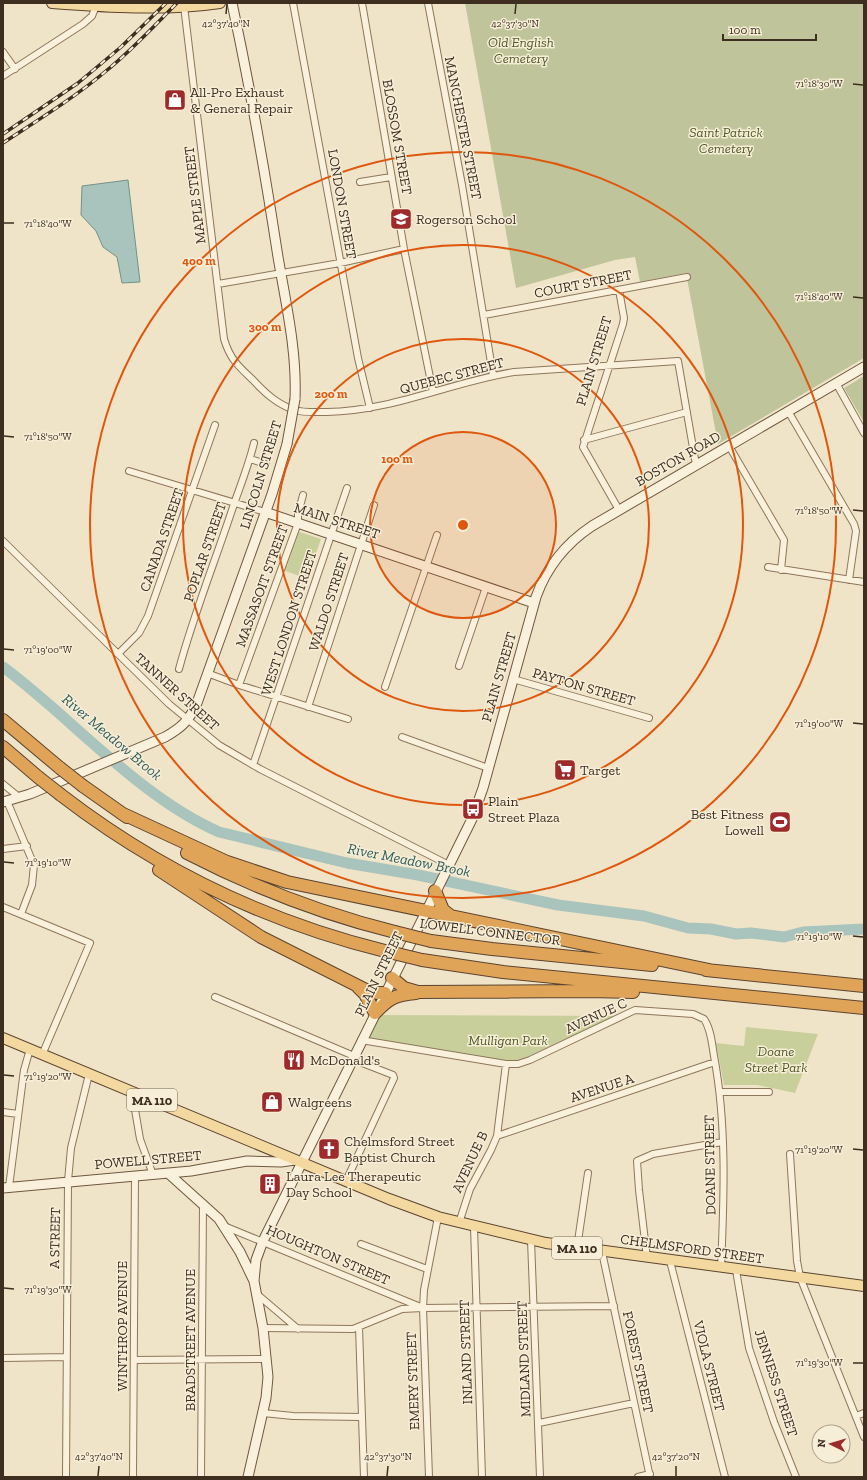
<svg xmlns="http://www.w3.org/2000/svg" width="867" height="1480" font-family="'Zilla Slab',serif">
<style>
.green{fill:#c9cf9b}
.cemetery{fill:#bfc49a}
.water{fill:#a9c4bc;stroke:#6f938a}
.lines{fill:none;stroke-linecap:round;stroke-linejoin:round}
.river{stroke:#a9c4bc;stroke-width:11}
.street-casing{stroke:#8d765c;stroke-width:8}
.secondary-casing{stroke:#6f573f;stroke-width:11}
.primary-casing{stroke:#5b4430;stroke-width:12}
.highway-casing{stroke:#5b4430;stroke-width:14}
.street{stroke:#faf1dc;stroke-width:6}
.secondary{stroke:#faf1dc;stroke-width:9}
.primary{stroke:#f3d9a0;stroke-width:10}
.highway{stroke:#e0a458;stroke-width:12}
.rail-casing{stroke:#3d2e20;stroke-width:3.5}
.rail{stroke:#f7eed8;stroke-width:2;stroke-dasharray:6;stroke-linecap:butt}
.secondary-bridge-casing{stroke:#6f573f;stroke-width:11;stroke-linecap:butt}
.highway-bridge-casing{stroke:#5b4430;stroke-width:14;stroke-linecap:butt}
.secondary-bridge{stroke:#faf1dc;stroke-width:9}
.highway-bridge{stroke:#e0a458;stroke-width:12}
.ticks{fill:none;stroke:#3d2e20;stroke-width:1.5}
.ring{fill:none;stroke:#df570d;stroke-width:2}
.labels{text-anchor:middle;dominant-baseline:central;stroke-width:3;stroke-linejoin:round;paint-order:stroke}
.shield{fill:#f7eed8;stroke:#756857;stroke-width:1}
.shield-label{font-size:13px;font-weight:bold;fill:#3d2e20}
.park-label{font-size:14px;font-style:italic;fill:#4d5a26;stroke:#f7eed8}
.poi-label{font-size:14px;fill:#3d2e20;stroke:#f7eed8;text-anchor:start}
.street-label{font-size:14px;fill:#3d2e20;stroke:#f7eed8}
.water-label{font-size:15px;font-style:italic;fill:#2f5d5a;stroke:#f7eed8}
.ticks-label{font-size:10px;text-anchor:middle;fill:#3d2e20;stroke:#f7eed8;stroke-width:3;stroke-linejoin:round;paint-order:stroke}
.centre{fill:#df570d;stroke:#f7eed8;stroke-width:2}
.ring-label{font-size:12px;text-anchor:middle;font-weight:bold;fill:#df570d;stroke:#f7eed8;stroke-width:3;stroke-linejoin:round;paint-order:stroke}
</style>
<rect width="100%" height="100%" fill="#f0e4c8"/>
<path class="green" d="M297,531L321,539L307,579L283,570Z
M378,1015L621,1016L518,1064L361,1040Z
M746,1027L818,1034L795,1093L757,1085H724L716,1043L744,1046Z"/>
<path class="cemetery" d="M465,3H864V358L718,444L686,273L640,282L635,257L615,260L516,288Z
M864,376V422L844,388Z"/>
<path class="water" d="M128,180L140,282L122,283L117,257L103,247L96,231L81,215L82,186Z"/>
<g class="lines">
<path class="river" d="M3,667C73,719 139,797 219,832L347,863L418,875L558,905L644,916L688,928L711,929L736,934L751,933L784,937L803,932L864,929"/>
<g class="street-casing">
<path id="street" d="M293,3L358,358L370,408
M362,3L404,249L433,392
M428,3L462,185L493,375
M184,6L224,339C230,359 238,366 253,380C265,393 277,404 294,410C305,413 316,412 327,412C392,411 451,382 514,372L678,361L696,465
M3,52L15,69
M3,76L83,24L92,16L96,6
M360,182L391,177
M218,284L340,263L404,249
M619,290L624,318L623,324L583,447L619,510
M484,315L687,277
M836,383L864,433
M788,411L854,524L856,531L849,580
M584,440L687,412
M729,446L784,540L781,570
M250,459L266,464
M129,471L265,512
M3,541L169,704L219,745L260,769L449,865
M768,567L864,582
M118,654L139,633L148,616L215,425
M459,666L486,587
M179,669C194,613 216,559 234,504C241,484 249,464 254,443
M207,673L239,685L348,719
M513,679L649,718
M239,685L298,523V514L303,495
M385,687L437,535
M308,707L374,505
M402,737L488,768
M253,765L347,488
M3,784L19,797
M7,801L34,865L32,885L21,914
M3,849L27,846
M3,907L90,943L42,1055
M215,997L354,1056
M361,1040L506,1064H518L530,1060L635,1010L693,1014L704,1019C711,1029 712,1044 714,1056C727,1125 724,1199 721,1268
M132,1092L140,1139L153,1175
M720,1092H769
M3,1112L18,1114
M497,1136L715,1062
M790,1154L797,1261L800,1277L864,1437
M346,1181L394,1078L393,1075L352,1059
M9,1187L24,1070L30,1049
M459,1223L470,1189L491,1150L497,1136L506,1064
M224,1226L423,1308L614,1306
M474,1227L482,1477
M531,1240L540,1477
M361,1244L427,1269
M577,1248L588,1173
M602,1252L650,1477
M647,1258L639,1190L637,1161L653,1154L722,1142
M670,1261L725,1477
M736,1270L749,1348L774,1422L796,1477
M258,1295L298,1329
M423,1308L429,1477
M359,1327L364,1477
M263,1328L353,1329L402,1309L423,1308L424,1290L438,1217
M3,1358L67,1357
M134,1360L267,1359
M263,1413L293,1416L362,1417
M856,1416L864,1413
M539,1423L634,1403
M66,1477L68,1181L71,1148L89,1074
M133,1477L135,1176
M201,1477L203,1203
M638,1477L650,1474"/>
</g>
<g class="secondary-casing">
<path id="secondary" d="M232,3C250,87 265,172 278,257C286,304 297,351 295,399
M265,512L534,603
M3,802L30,794L165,737C181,728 189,721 197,703L272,494L287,444
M169,1174L219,1219L240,1252L254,1281L263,1328L268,1377L266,1398L248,1477
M3,1188L191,1171L247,1161L281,1162L295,1160
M254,1281L256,1260L263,1241L472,819L483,788L536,597C547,566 565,544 592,526L864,367"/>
</g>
<g class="primary-casing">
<path id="primary" d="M52,3C107,7 165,11 220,3
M3,1038L389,1199L438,1217L546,1243L864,1286"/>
</g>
<g class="highway-casing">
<path id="highway" d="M3,720L60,768
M3,747L38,777
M83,786L127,817
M61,795C157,869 267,922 385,951
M121,813L227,862L287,882L714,971
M187,853C253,887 322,914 395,932
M159,870L261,937L368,991L377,993H385
M435,891L443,910L452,917
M431,941L492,949L652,965
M422,960L503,972L864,1008
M706,970L864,986
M392,978L404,988L418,992L589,991L633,992
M358,987L365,994L375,1013C389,998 395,995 416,993"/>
</g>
<use href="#street" class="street"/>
<use href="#secondary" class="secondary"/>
<use href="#primary" class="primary"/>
<use href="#highway" class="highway"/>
<g class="rail-casing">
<path id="rail" d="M3,134L78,83L121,47L166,3
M3,143C38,120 74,98 106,71C132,50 154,26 177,3"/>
</g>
<use href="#rail" class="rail"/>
<g class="secondary-bridge-casing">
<path id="secondary-bridge" d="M287,444L295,399"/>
</g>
<g class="highway-bridge-casing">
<path id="highway-bridge" d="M60,768L83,786
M38,777L61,795
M395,932L431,941
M385,951L422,960"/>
</g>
<use href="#secondary-bridge" class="secondary-bridge"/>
<use href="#highway-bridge" class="highway-bridge"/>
</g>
<path class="ticks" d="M226,14L227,4M515,14L516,4M853,84L863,85M4,223H14M853,297L863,298M4,436L14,437M853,510L863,511M4,649L14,650M853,723L863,724M4,862L14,863M853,936L863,937M4,1075L14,1076M853,1149L863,1150M4,1288L14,1289M853,1363H863M98,1476L99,1466M387,1476L388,1466M676,1476V1466"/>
<circle cx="463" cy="525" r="93" fill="#df570d" fill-opacity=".12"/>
<g class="ring">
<circle cx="463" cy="525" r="93"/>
<circle cx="463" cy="525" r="186"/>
<circle cx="463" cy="525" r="280"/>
<circle cx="463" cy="525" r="373"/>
</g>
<defs>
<g id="shop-square" transform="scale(1.15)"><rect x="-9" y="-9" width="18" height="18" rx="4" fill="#9e2a2b" stroke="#f7eed8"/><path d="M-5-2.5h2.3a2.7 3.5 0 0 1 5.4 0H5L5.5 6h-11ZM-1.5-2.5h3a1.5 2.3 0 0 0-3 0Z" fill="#fff"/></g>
<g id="school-square" transform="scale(1.15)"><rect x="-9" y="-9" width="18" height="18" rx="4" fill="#9e2a2b" stroke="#f7eed8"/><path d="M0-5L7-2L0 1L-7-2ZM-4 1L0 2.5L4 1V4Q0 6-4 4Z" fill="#fff"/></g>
<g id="supermarket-square" transform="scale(1.15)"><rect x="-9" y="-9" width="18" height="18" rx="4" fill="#9e2a2b" stroke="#f7eed8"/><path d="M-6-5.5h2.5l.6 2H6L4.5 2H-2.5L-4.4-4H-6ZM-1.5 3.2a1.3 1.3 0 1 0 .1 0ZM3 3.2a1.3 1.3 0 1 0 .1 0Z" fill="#fff"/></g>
<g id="bus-square" transform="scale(1.15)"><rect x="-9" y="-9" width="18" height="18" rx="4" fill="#9e2a2b" stroke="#f7eed8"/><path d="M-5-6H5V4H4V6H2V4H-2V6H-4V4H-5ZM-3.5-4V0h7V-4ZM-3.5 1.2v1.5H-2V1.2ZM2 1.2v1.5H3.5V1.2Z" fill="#fff"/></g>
<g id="stadium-square" transform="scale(1.15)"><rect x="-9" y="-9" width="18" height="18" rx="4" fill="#9e2a2b" stroke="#f7eed8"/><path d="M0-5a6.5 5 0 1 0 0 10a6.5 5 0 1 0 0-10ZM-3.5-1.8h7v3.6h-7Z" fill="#fff"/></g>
<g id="restaurant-square" transform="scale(1.15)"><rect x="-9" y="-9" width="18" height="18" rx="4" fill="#9e2a2b" stroke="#f7eed8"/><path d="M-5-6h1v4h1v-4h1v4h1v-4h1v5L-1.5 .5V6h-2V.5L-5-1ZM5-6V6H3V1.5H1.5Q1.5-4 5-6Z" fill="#fff"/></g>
<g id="church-square" transform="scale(1.15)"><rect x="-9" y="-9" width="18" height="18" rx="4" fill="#9e2a2b" stroke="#f7eed8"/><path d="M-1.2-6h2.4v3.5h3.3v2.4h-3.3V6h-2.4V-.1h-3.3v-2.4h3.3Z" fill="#fff"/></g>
<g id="building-square" transform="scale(1.15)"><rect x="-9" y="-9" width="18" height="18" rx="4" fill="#9e2a2b" stroke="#f7eed8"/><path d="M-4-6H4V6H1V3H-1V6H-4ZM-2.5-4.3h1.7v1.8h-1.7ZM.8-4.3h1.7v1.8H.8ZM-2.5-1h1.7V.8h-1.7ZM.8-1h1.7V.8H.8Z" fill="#fff"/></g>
</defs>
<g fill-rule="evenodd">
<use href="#shop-square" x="175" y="100"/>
<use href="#school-square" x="401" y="219"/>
<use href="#supermarket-square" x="565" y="770"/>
<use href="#bus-square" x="473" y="809"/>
<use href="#stadium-square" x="780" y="822"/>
<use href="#restaurant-square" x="294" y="1060"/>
<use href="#shop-square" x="272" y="1102"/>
<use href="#church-square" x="329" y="1149"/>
<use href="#building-square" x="270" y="1184"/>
</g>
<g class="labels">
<g class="shield">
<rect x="127" y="1089" width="50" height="22" rx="3"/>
<rect x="552" y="1237" width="50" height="22" rx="3"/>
</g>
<g class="shield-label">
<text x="152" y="1100">MA 110</text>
<text x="577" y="1248">MA 110</text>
</g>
<g class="park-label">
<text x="521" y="42">Old English<tspan x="521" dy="16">Cemetery</tspan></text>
<text x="726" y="132">Saint Patrick<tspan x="726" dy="16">Cemetery</tspan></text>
<text x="508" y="1040">Mulligan Park</text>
<text x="776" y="1051">Doane<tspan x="776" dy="16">Street Park</tspan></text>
</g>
<g class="poi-label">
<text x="190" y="92">All-Pro Exhaust<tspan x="190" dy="16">&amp; General Repair</tspan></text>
<text x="416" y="219">Rogerson School</text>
<text x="580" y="770">Target</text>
<text x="488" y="801">Plain<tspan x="488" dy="16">Street Plaza</tspan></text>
<text x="764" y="814" text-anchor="end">Best Fitness<tspan x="764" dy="16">Lowell</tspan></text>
<text x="310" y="1060">McDonald's</text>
<text x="288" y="1102">Walgreens</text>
<text x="344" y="1141">Chelmsford Street<tspan x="344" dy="16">Baptist Church</tspan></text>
<text x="286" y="1176">Laura Lee Therapeutic<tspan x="286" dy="16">Day School</tspan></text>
</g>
<g class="street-label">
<text transform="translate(463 128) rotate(79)">MANCHESTER STREET</text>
<text transform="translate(397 137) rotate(80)">BLOSSOM STREET</text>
<text transform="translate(195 195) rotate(-97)">MAPLE STREET</text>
<text transform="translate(342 204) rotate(80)">LONDON STREET</text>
<text transform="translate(583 284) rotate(-11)">COURT STREET</text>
<text transform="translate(594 361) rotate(-73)">PLAIN STREET</text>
<text transform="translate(452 376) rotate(-15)">QUEBEC STREET</text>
<text transform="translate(678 459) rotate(-30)">BOSTON ROAD</text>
<text transform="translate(261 475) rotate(-73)">LINCOLN STREET</text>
<text transform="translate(337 521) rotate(18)">MAIN STREET</text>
<text transform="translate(162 540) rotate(-71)">CANADA STREET</text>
<text transform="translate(205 552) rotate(-71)">POPLAR STREET</text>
<text transform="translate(262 586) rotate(-70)">MASSASOIT STREET</text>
<text transform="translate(329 602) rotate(-72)">WALDO STREET</text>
<text transform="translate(289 623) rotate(-72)">WEST LONDON STREET</text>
<text transform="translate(499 677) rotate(-74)">PLAIN STREET</text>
<text transform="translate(584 687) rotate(16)">PAYTON STREET</text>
<text transform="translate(177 692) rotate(42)">TANNER STREET</text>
<text transform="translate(490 932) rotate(7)">LOWELL CONNECTOR</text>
<text transform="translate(379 974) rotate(-64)">PLAIN STREET</text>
<text transform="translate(596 1016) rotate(-25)">AVENUE C</text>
<text transform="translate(602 1088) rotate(-18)">AVENUE A</text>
<text transform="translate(148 1160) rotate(-5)">POWELL STREET</text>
<text transform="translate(470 1162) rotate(-65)">AVENUE B</text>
<text transform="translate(710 1165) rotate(-91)">DOANE STREET</text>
<text transform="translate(55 1238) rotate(-89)">A STREET</text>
<text transform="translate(692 1249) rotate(8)">CHELMSFORD STREET</text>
<text transform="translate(328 1255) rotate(23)">HOUGHTON STREET</text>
<text transform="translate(122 1326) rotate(-90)">WINTHROP AVENUE</text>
<text transform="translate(190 1340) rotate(-90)">BRADSTREET AVENUE</text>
<text transform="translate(466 1352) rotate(-92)">INLAND STREET</text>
<text transform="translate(524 1359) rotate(-92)">MIDLAND STREET</text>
<text transform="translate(638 1362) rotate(78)">FOREST STREET</text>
<text transform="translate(709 1366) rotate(76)">VIOLA STREET</text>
<text transform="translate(413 1381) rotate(-92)">EMERY STREET</text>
<text transform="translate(776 1383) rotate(72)">JENNESS STREET</text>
</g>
<g class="water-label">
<text transform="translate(112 737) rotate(40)">River Meadow Brook</text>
<text transform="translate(409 860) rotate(11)">River Meadow Brook</text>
</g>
</g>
<g class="ticks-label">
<text x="226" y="27">42°37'40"N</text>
<text x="515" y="27">42°37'30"N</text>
<text x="819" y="87">71°18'30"W</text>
<text x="48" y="227">71°18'40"W</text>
<text x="819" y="300">71°18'40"W</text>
<text x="48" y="440">71°18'50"W</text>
<text x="819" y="514">71°18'50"W</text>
<text x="48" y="653">71°19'00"W</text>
<text x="819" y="727">71°19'00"W</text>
<text x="48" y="866">71°19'10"W</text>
<text x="819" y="940">71°19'10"W</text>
<text x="48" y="1080">71°19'20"W</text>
<text x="819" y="1153">71°19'20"W</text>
<text x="48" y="1293">71°19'30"W</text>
<text x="819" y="1366">71°19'30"W</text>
<text x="99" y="1460">42°37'40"N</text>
<text x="388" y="1460">42°37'30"N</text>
<text x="676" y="1460">42°37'20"N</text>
</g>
<circle cx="463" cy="525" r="6" class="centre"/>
<g class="ring-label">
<text x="199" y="265">400 m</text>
<text x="265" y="331">300 m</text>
<text x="331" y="398">200 m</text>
<text x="397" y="463">100 m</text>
</g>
<rect width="867" height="1480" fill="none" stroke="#3d2e20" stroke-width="8"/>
<g transform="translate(831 1444) rotate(275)"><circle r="19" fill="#f7eed8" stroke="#ada18e"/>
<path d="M0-3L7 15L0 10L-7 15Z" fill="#9e2a2b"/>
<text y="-6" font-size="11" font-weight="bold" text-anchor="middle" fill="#3d2e20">N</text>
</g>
<path d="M723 34v6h93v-6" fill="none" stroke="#3d2e20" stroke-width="2"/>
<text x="729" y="34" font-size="12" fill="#3d2e20" stroke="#f7eed8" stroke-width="3" paint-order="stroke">100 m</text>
</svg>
